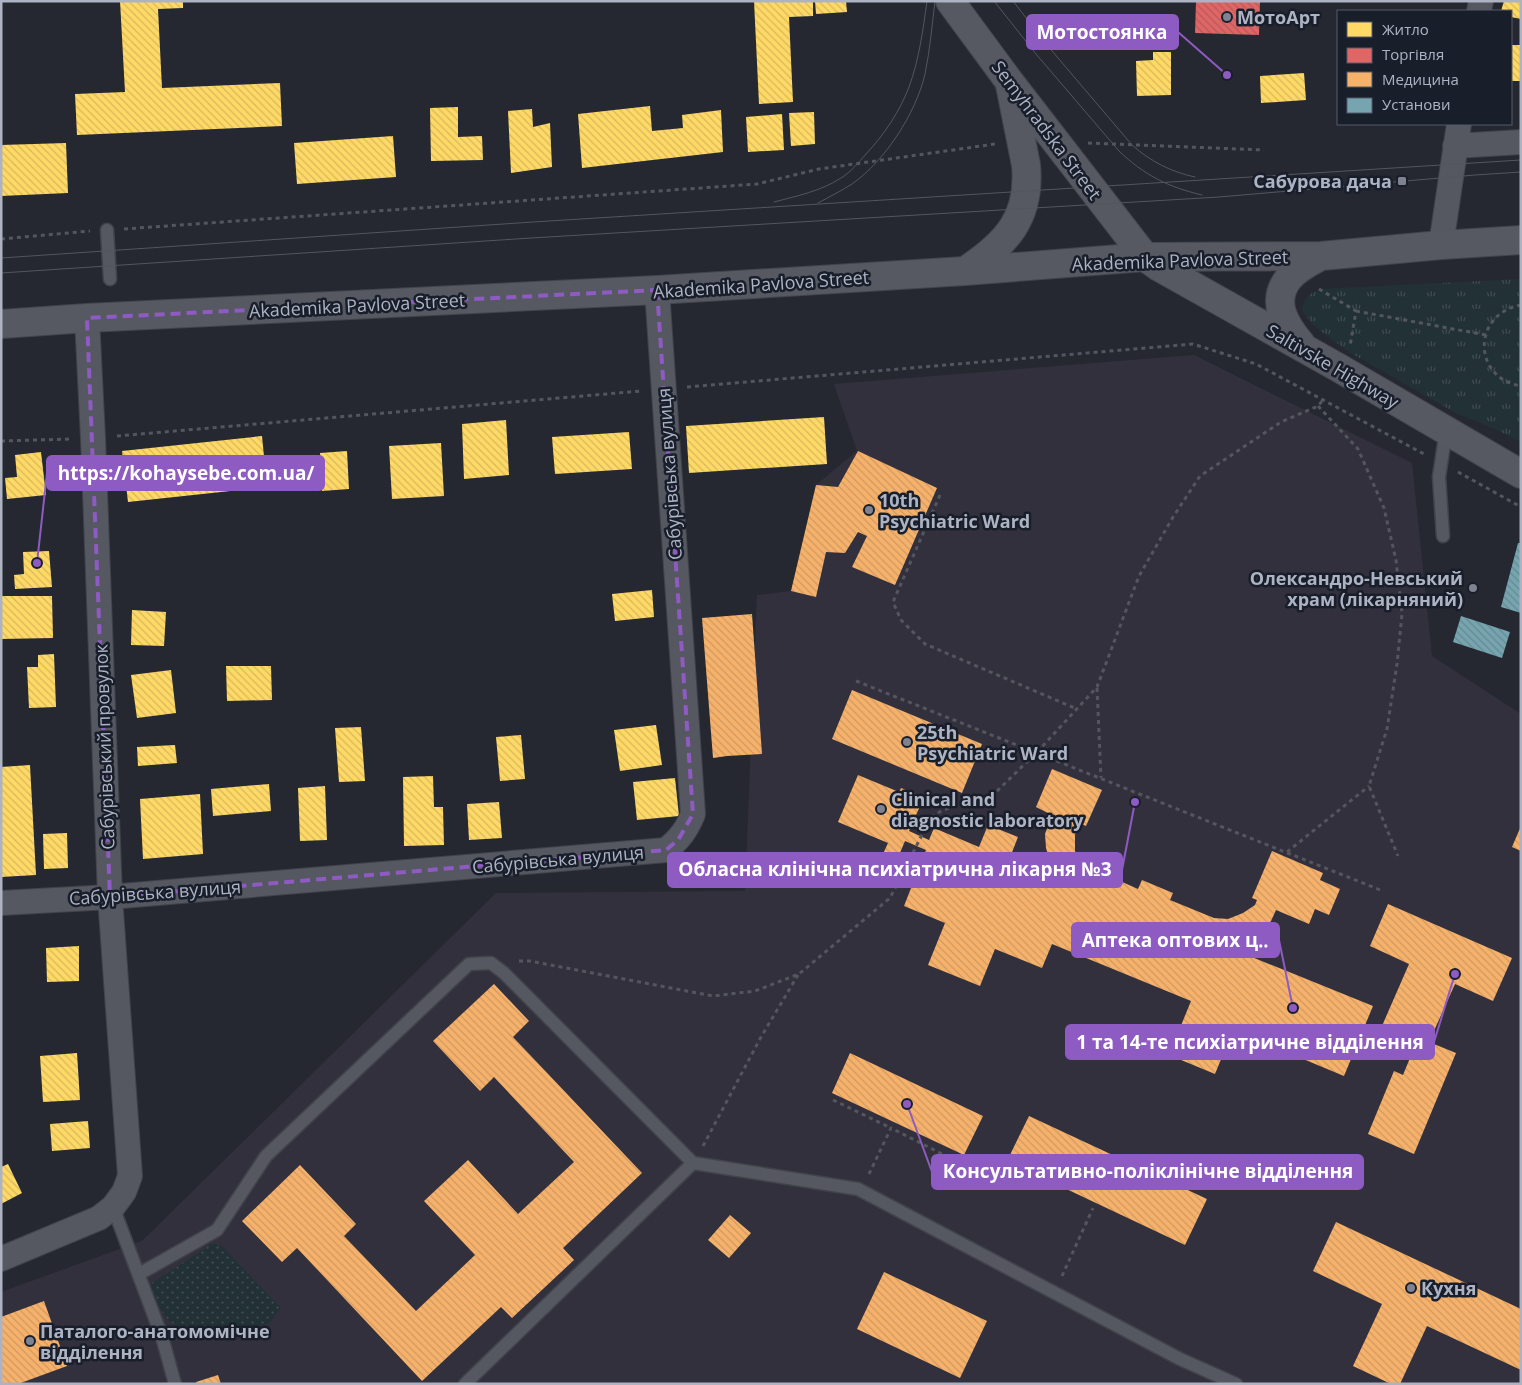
<svg xmlns="http://www.w3.org/2000/svg" width="1522" height="1385" font-family="'Open Sans',sans-serif">
<style>
.medical{fill:#33303d}
.grass{fill:url(#grass-dots)}
.park{fill:url(#park-tufts)}
.homes{fill:url(#homes-back-hatch)}
.shops{fill:url(#shops-back-hatch)}
.health{fill:url(#health-back-hatch)}
.public{fill:url(#public-back-hatch)}
.lines{fill:none;stroke-linecap:round;stroke-linejoin:round}
.service-casing{stroke:#41434b;stroke-width:15}
.minor-casing{stroke:#41434b;stroke-width:26}
.primary-casing{stroke:#42454e;stroke-width:30}
.path{stroke:#53565d;stroke-width:3;stroke-dasharray:4 4;stroke-linecap:butt}
.service{stroke:#555860;stroke-width:12}
.minor{stroke:#555860;stroke-width:24}
.primary{stroke:#575962;stroke-width:28}
.tram{stroke:#54565d;stroke-width:1}
.marked{fill:none;stroke:#8d5bc1;stroke-width:4;stroke-dasharray:10 6;stroke-linejoin:round}
.poi-dot{fill:#7e8291;stroke:#191e2b;stroke-width:2}
.labels{text-anchor:middle;dominant-baseline:central;stroke-width:5;stroke-linejoin:round;paint-order:stroke}
.poi-label{font-size:18px;font-weight:bold;fill:#aeb3c4;stroke:#191e2b;text-anchor:start}
.street-label{font-size:18px;fill:#aeb3c4;stroke:#191e2b}
.leader{fill:none;stroke:#8d5bc1;stroke-width:2}
.callout-dot{fill:#8d5bc1;stroke:#191e2b;stroke-width:2}
.callout{fill:#8d5bc1;stroke:#8d5bc1;stroke-width:2}
.callout-label{font-size:19px;text-anchor:middle;font-weight:bold;fill:#fff}
</style>
<defs>
<pattern id="grass-dots" width="8" height="8" patternUnits="userSpaceOnUse" patternTransform="scale(1.25)"><rect width="8" height="8" fill="#223136"/><path d="M2 2h.1M6 6h.1" fill="none" stroke="#404c51" stroke-width="1.8" stroke-linecap="round"/></pattern>
<pattern id="park-tufts" width="24" height="20" patternUnits="userSpaceOnUse" patternTransform="scale(1.25)"><rect width="24" height="20" fill="#223136"/><path d="M3 7l-1-3M5 7V3M7 7l1-3M15 17l-1-3M17 17v-4M19 17l1-3" fill="none" stroke="#404c51"/></pattern>
<pattern id="homes-back-hatch" width="6" height="6" patternUnits="userSpaceOnUse" patternTransform="scale(1.25)"><rect width="6" height="6" fill="#ffd966"/><path d="M-1 5l2 2M0 0l6 6M5-1l2 2" fill="none" stroke="#d6b85d"/></pattern>
<pattern id="shops-back-hatch" width="6" height="6" patternUnits="userSpaceOnUse" patternTransform="scale(1.25)"><rect width="6" height="6" fill="#e06666"/><path d="M-1 5l2 2M0 0l6 6M5-1l2 2" fill="none" stroke="#b55a5b"/></pattern>
<pattern id="health-back-hatch" width="6" height="6" patternUnits="userSpaceOnUse" patternTransform="scale(1.25)"><rect width="6" height="6" fill="#f6b26b"/><path d="M-1 5l2 2M0 0l6 6M5-1l2 2" fill="none" stroke="#cf9961"/></pattern>
<pattern id="public-back-hatch" width="6" height="6" patternUnits="userSpaceOnUse" patternTransform="scale(1.25)"><rect width="6" height="6" fill="#76a5af"/><path d="M-1 5l2 2M0 0l6 6M5-1l2 2" fill="none" stroke="#668992"/></pattern>
</defs>
<rect width="100%" height="100%" fill="#252831"/>
<path class="medical" d="M1194,355L1412,463L1432,656L1521,714V1384H1V1292L142,1241L496,893L745,891L757,595L791,591L816,485L857,451L834,384Z"/>
<path class="grass" d="M213,1243L223,1247L281,1308L270,1323L207,1341L167,1320L149,1289L152,1283Z"/>
<path class="park" d="M1521,279V442L1497,430L1454,412L1349,352L1314,326L1302,311C1303,299 1309,294 1319,289Z"/>
<path class="homes" d="M120,1H183V8L158,9L162,88L280,83L282,126L77,135L75,94L125,92Z
M754,1H813V16L789,17L793,102L759,104Z
M815,1H846L847,12L816,14Z
M1504,1H1521V19L1511,17V11H1501Z
M1511,45H1521V81H1511Z
M1153,52H1171V95L1137,96L1136,61L1153,60Z
M1304,73L1306,100L1261,103L1260,76Z
M650,106L652,131L683,128L682,115L721,110L723,152L582,168L578,114Z
M458,107V137L482,136L483,160L431,161L430,108Z
M532,109L533,127L550,123L552,167L511,173L508,111Z
M814,112L815,144L791,146L789,113Z
M782,114L784,150L748,152L746,117Z
M393,136L396,177L297,184L294,143Z
M66,143L68,193L1,196V145Z
M824,417L827,464L689,473L686,426Z
M506,420L509,475L464,479L462,424Z
M629,432L632,469L555,474L552,437Z
M262,436L267,487L128,502L122,451Z
M441,443L444,496L392,499L389,446Z
M347,451L349,489L322,491L320,453Z
M41,452L46,495L7,499L5,478L17,477L15,455Z
M49,551L52,587L15,589L14,575L24,574L23,552Z
M652,590L654,617L615,621L612,594Z
M1,596H52L53,638L1,639Z
M132,610L166,612L164,646L131,645Z
M54,654L56,707L29,708L27,667H38V655Z
M226,666H271L272,700L227,701Z
M171,670L176,713L137,718L131,675Z
M656,725L662,765L620,771L614,730Z
M361,727L365,781L339,782L335,728Z
M521,735L525,779L500,781L496,737Z
M175,745L177,763L138,766L137,747Z
M30,765L36,875L1,877V767Z
M433,776L434,807H443L444,845L404,846L403,777Z
M675,778L679,816L637,820L633,782Z
M269,784L271,811L213,816L211,789Z
M325,786L327,840L300,841L298,788Z
M200,794L203,854L143,859L140,799Z
M499,802L502,838L469,840L467,804Z
M67,833L68,868L44,869L43,834Z
M79,946V981L47,982L46,948Z
M77,1053L80,1100L43,1102L40,1056Z
M88,1121L90,1148L52,1151L50,1124Z
M8,1164L22,1193L1,1204V1167Z"/>
<path class="shops" d="M1196,1H1260L1259,35L1195,33Z"/>
<path class="health" d="M858,451L937,488L895,585L852,567L867,536L858,532L845,553L826,552L816,597L791,591L816,485L838,487Z
M752,614L762,754L727,756L713,758L702,618Z
M852,690L982,744L962,793L832,739Z
M1052,769L1102,790L1086,826L1079,823L1075,835V851L1078,858L1084,865L1138,889L1142,880L1173,893L1170,900L1214,918L1228,919L1243,913L1255,905L1257,900L1252,898L1272,851L1323,873L1320,880L1340,889L1329,915L1315,909L1309,924L1276,910L1271,921L1266,926L1241,942L1237,951L1373,1006L1344,1076L1233,1030L1215,1074L1169,1055L1191,1001L1052,944L1042,968L995,949L980,986L928,965L945,923L904,906L926,850L905,841L897,860L883,854L888,843L838,822L858,775L899,792L901,788L924,797L909,831L929,840L934,828L979,847L988,825L1018,837L1009,860L1055,878L1057,872L1050,861L1046,848L1045,834L1052,815L1036,807Z
M1521,826V851L1512,847Z
M1388,904L1512,958L1493,1001L1455,984L1429,1042L1456,1053L1414,1154L1368,1134L1394,1071L1403,1075L1410,1058L1375,1042L1409,964L1370,946Z
M494,984L529,1021L513,1037L642,1173L563,1248L574,1260L512,1318L501,1307L422,1381L297,1248L282,1262L242,1221L300,1165L356,1224L344,1236L416,1311L475,1255L424,1201L468,1160L518,1214L574,1162L494,1077L480,1091L433,1041Z
M850,1053L983,1116L964,1155L832,1093Z
M1029,1116L1207,1199L1185,1245L1007,1161Z
M730,1215L751,1233L729,1258L708,1240Z
M1336,1222L1521,1309V1370L1427,1326L1400,1384H1391L1353,1366L1382,1304L1313,1271Z
M884,1272L987,1321L960,1378L857,1329Z
M44,1301L67,1366L18,1384H1V1317Z
M218,1375L221,1384H196V1382Z"/>
<path class="public" d="M1518,543H1521V613L1501,607Z
M1461,616L1510,632L1502,658L1453,642Z"/>
<g class="lines">
<g class="service-casing">
<path id="service" d="M107,230L110,279
M1443,536L1439,477L1446,431
M693,1163L858,1189L1180,1359L1236,1384
M113,1207L162,1337L175,1384
M139,1274L217,1230L266,1156L469,964L491,963L504,973L693,1163L465,1384"/>
</g>
<g class="minor-casing">
<path id="minor" d="M1479,11L1481,1
M1455,146L1521,142
M1441,245L1459,124
M1,903L110,897L666,850C680,839 687,829 693,814L657,290
M1,1259L99,1218L113,1207L124,1192L130,1176L110,897L93,438L87,318"/>
</g>
<g class="primary-casing">
<path id="primary" d="M950,1L1009,81L1145,257L1159,267L1339,368L1521,474
M965,271C1006,244 1031,218 1026,165L1010,85
M1,324L87,318L657,290L965,271L1145,257L1321,256L1441,245L1521,240
M1301,344C1285,325 1270,301 1289,278C1297,268 1310,262 1321,256"/>
</g>
<path class="path" d="M1088,143L1264,150
M124,229L757,184L819,169L995,144
M1,239L90,231
M1319,289L1356,311L1350,346
M1521,305C1472,314 1472,378 1521,386
M1356,311L1486,335
M687,387L1193,344L1256,364L1424,454
M1318,406L1358,449L1384,508L1396,560L1402,614L1397,664L1387,729L1369,786L1398,856
M117,436L641,391
M1,441L71,439
M1458,472L1521,507
M940,495L893,602L901,620L925,644L1077,709
M856,681L1383,891
M1097,688L1101,778
M1287,852L1369,786
M519,961H530L713,996L755,991L799,974L890,898L931,817L943,810L992,796L1039,750L1097,687L1139,576L1173,517L1200,476L1281,422L1318,406L1323,400
M833,1100L891,1128
M703,1146L761,1037L798,975
M869,1174L891,1128L944,1155
M1062,1276L1093,1208"/>
<use href="#service" class="service"/>
<use href="#minor" class="minor"/>
<use href="#primary" class="primary"/>
<path class="tram" d="M994,1L1036,54L1119,151C1144,175 1168,187 1202,195
M1013,1L1047,45L1132,145C1150,161 1171,172 1195,177
M774,202C797,196 821,191 841,178C851,172 859,162 866,154C884,135 900,111 909,87C919,60 923,30 927,1
M818,203C829,197 841,191 852,184C885,161 916,113 925,74C930,50 932,25 935,1
M1,258L533,222L1521,160
M1,273L531,238L1219,197L1475,175L1521,172"/>
</g>
<path class="marked" d="M657,290L693,814L678,840L666,850L110,897L87,318Z"/>
<g class="poi-dot">
<circle cx="1227" cy="17" r="5"/>
<rect x="1397" y="176" width="10" height="10" rx="2.5"/>
<circle cx="869" cy="510" r="5"/>
<circle cx="1473" cy="588" r="5"/>
<circle cx="907" cy="742" r="5"/>
<circle cx="881" cy="809" r="5"/>
<circle cx="1411" cy="1288" r="5"/>
<circle cx="30" cy="1341" r="5"/>
</g>
<g class="labels">
<g class="poi-label">
<text x="1237" y="17">МотоАрт</text>
<text x="1392" y="181" text-anchor="end">Сабурова дача</text>
<text x="879" y="500">10th<tspan x="879" dy="21">Psychiatric Ward</tspan></text>
<text x="1463" y="578" text-anchor="end">Олександро-Невський<tspan x="1463" dy="21">храм (лікарняний)</tspan></text>
<text x="917" y="732">25th<tspan x="917" dy="21">Psychiatric Ward</tspan></text>
<text x="891" y="799">Clinical and<tspan x="891" dy="21">diagnostic laboratory</tspan></text>
<text x="1421" y="1288">Кухня</text>
<text x="40" y="1331">Паталого-анатомомічне<tspan x="40" dy="21">відділення</tspan></text>
</g>
<g class="street-label">
<text transform="translate(1047 130) rotate(53)">Semyhradska Street</text>
<text transform="translate(1180 260) rotate(-2)">Akademika Pavlova Street</text>
<text transform="translate(761 284) rotate(-4)">Akademika Pavlova Street</text>
<text transform="translate(357 305) rotate(-3)">Akademika Pavlova Street</text>
<text transform="translate(1333 366) rotate(30)">Saltivske Highway</text>
<text transform="translate(669 474) rotate(-94)">Сабурівська вулиця</text>
<text transform="translate(104 747) rotate(-92)">Сабурівський провулок</text>
<text transform="translate(558 859) rotate(-5)">Сабурівська вулиця</text>
<text transform="translate(155 892) rotate(-4)">Сабурівська вулиця</text>
</g>
</g>
<path class="leader" d="M1227 75L1178 32M37 563L47 473M1135 802L1122 870M1293 1008L1279 940M1455 974L1434 1042M907 1104L932 1172"/>
<g class="callout-dot">
<circle cx="1227" cy="75" r="5"/>
<circle cx="37" cy="563" r="5"/>
<circle cx="1135" cy="802" r="5"/>
<circle cx="1293" cy="1008" r="5"/>
<circle cx="1455" cy="974" r="5"/>
<circle cx="907" cy="1104" r="5"/>
</g>
<g class="callout">
<rect x="1027" y="15" width="151" height="34" rx="5"/>
<rect x="47" y="456" width="277" height="34" rx="5"/>
<rect x="668" y="853" width="454" height="34" rx="5"/>
<rect x="1072" y="923" width="207" height="34" rx="5"/>
<rect x="1066" y="1025" width="368" height="34" rx="5"/>
<rect x="932" y="1155" width="431" height="34" rx="5"/>
</g>
<g class="callout-label">
<text x="1102" y="39">Мотостоянка</text>
<text x="186" y="480">https://kohaysebe.com.ua/</text>
<text x="895" y="876">Обласна клінічна психіатрична лікарня №3</text>
<text x="1175" y="947">Аптека оптових ц‥</text>
<text x="1250" y="1049">1 та 14-те психіатричне відділення</text>
<text x="1148" y="1178">Консультативно-поліклінічне відділення</text>
</g>
<rect width="1522" height="1385" fill="none" stroke="#aeb3c4" stroke-width="5"/>
<rect x="1337" y="10" width="175" height="115" fill="#191e2b" stroke="#555a68"/>
<rect x="1347" y="22" width="25" height="15" fill="#ffd966" stroke="#555a68"/>
<text x="1382" y="35" font-size="15" fill="#aeb3c4">Житло</text>
<rect x="1347" y="48" width="25" height="15" fill="#e06666" stroke="#555a68"/>
<text x="1382" y="60" font-size="15" fill="#aeb3c4">Торгівля</text>
<rect x="1347" y="72" width="25" height="15" fill="#f6b26b" stroke="#555a68"/>
<text x="1382" y="85" font-size="15" fill="#aeb3c4">Медицина</text>
<rect x="1347" y="98" width="25" height="15" fill="#76a5af" stroke="#555a68"/>
<text x="1382" y="110" font-size="15" fill="#aeb3c4">Установи</text>
</svg>
